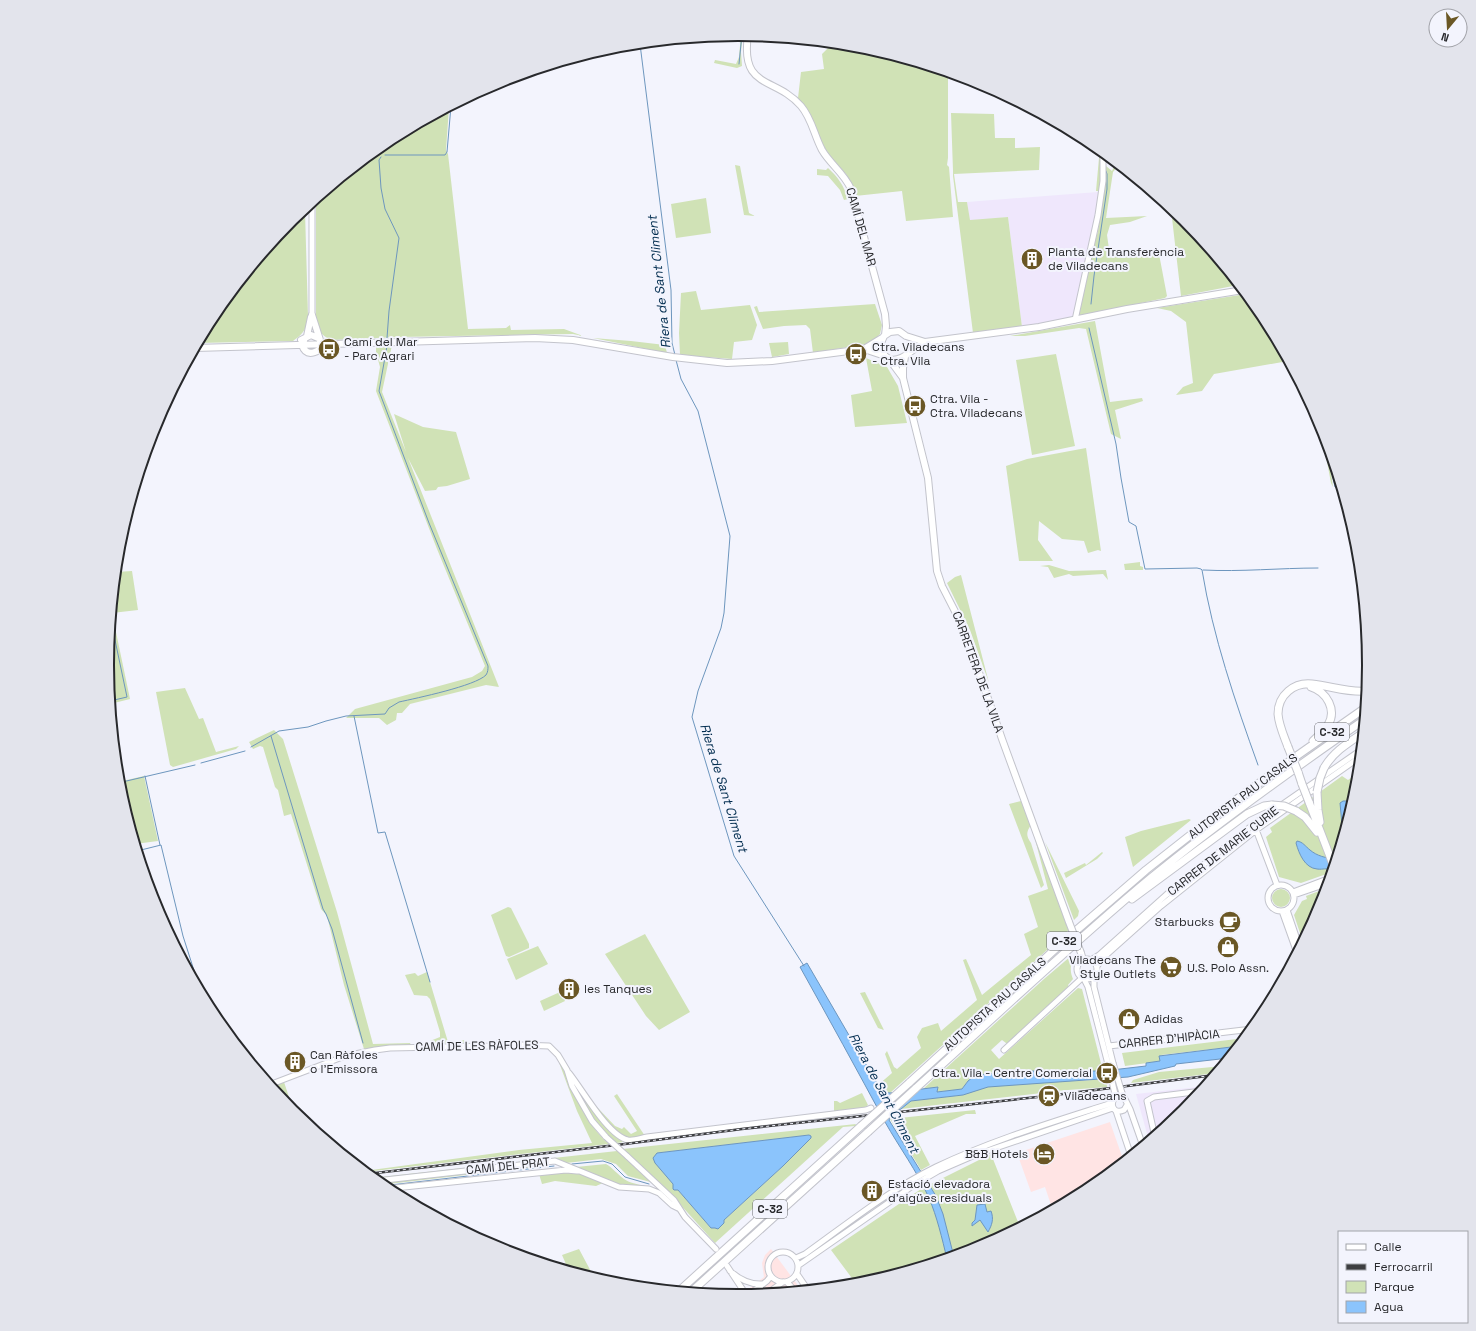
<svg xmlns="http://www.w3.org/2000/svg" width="1476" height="1331" font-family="'Space Grotesk',sans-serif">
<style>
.commercial{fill:#ffe4e4}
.industrial{fill:#efe7fc}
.green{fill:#d0e2b6;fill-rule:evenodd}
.water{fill:#8bc4fc;stroke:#6d96be}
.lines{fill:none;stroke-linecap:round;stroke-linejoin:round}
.stream{stroke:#6d96be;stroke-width:1}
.minor-casing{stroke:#c3c4cc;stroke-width:7}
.major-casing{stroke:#c3c4cc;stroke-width:8}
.highway-casing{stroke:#c3c4cc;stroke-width:9}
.minor{stroke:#fff;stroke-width:5}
.major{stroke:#fff;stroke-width:6}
.highway{stroke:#fff;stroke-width:7}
.rail-casing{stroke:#3d3e41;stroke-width:2.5}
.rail{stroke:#f3f4fd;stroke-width:1;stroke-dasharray:3;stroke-linecap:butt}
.minor-bridge-casing{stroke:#c3c4cc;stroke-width:7;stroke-linecap:butt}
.major-bridge-casing{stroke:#c3c4cc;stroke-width:8;stroke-linecap:butt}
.highway-bridge-casing{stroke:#c3c4cc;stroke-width:9;stroke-linecap:butt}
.minor-bridge{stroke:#fff;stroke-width:5}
.major-bridge{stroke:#fff;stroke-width:6}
.highway-bridge{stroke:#fff;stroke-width:7}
.labels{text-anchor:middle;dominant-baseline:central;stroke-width:4;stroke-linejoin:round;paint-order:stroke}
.shield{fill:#f3f4fd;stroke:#65666b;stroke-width:1}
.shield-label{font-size:11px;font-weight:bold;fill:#28292c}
.street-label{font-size:12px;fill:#28292c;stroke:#f3f4fd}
.poi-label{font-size:12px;fill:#28292c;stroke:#f3f4fd;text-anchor:start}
.water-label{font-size:13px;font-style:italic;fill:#012c4f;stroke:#f3f4fd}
.rim{fill:none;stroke:#28292c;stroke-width:2}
</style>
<rect width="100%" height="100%" fill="#f3f4fd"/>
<path class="commercial" d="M1110,1122L1124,1162L1089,1191L1068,1202L1066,1199L1051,1205L1045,1187L1031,1192L1017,1153Z
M771,1249L802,1291L738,1297L764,1277L762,1263L765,1255Z"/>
<path class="industrial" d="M1098,192L1095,216L1075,318L1022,327L1008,217L970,221L967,202Z
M1206,1086L1184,1112L1149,1141L1136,1094Z"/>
<path class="green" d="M741,34H743L741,52L742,66L737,68L714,63L715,60L736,64L739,57Z
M833,43L861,46L948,72V158L947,165L949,167L953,217L906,221L902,191L855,196L846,174L830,156L820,141L813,120L798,98L801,72L824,69L822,54Z
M449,107L446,150L448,154L468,329L506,328L510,325L511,330L564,329L583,336L573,334L399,337L331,340C320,335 318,329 316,318V199L387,140Z
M951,113L994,114L995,138H1015V148L1040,147L1039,170L954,174L958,202H967L970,220L1008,217L1022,327L973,333L953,176V171Z
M1101,153V174L1099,191H1096L1099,158Z
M1116,163L1119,165L1113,172L1106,218L1147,216L1130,222L1110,225L1107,235L1110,256L1159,254L1167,296L1165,298L1079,316L1092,252L1098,231L1104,171L1106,166L1112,171Z
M735,165L740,166L749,213L755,216L744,215Z
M828,168C838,177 844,186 848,199L844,200L840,190L828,176L817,175V169L826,170Z
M706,198L711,233L676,238L671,204Z
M305,211L308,316C306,330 304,333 293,341L198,343L213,314L292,219L300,212Z
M1182,217L1232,277L1233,286L1181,296L1172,218Z
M696,291L701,310L750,305L757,325L752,340L734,342L732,359L680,355L679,333L681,293Z
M1246,294L1263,315L1288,361L1214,374L1202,391L1176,395L1183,387L1193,383L1186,322L1171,311L1157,308Z
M875,304L882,325L880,334L871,343L813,353L810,329L806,325L784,326L763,329L754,307L757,306L759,312Z
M1095,321L1110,402L1142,398L1143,401L1115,410L1121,439L1111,434L1086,329L1079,328L1025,336H1010Z
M593,338L631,341L665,345L667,353Z
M788,342L789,354L772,357L769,343Z
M392,345L382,392L406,452L394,414L423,427L456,432L470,479L447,486L438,487L436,490L425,491L408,458L499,687L486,685L410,704L402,713H397L396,720L387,725L379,718H346L355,709L472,677L482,671L485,666L437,549L376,391L380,367L376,352V346Z
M1056,354L1075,446L1032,455L1016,360Z
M866,358L887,367L898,386L907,423L855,427L851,395L872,391Z
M1319,419L1327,443L1333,487L1331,483Z
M1086,448L1101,551L1098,550L1088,553L1084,541L1062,539L1039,521L1038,540L1053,561H1019L1006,466L1027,459Z
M1140,562V566L1143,567V570H1125L1124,564Z
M1049,565L1069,571L1106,570L1108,580L1103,574L1073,576L1069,574L1054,578L1048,567L1040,566Z
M132,571L138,610L112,613L130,699L110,704L107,665L116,572Z
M961,575L989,683L970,630L947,583L955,577Z
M185,688L199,719L203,718L216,752L239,746L236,749L173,767L170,765L156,692Z
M274,730L283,739L337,912L373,1044L410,1043L411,1045L364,1049L344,985L327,916L321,909L291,814L284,816L278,790L275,787L263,747L260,746L253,749L249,742Z
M1359,772L1357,789L1332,872L1301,883L1279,877L1266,837L1272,832L1270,828L1342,776L1348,780Z
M144,776L158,841L135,844L119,788L118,782Z
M1021,801L1031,825C1026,832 1026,836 1031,843L1044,885L1041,888L1009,804Z
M1189,819L1191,820L1133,867L1125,837L1141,831Z
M1035,839L1069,930L890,1093L884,1092L878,1085L892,1073L885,1054L887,1051L894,1067L897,1069L921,1048L917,1037L922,1028L938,1023L941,1031L977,1000L963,960L966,959L982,995L1031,955L1024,934L1038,927L1028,896L1048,889Z
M1045,842L1079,911L1078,916L1074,920Z
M1102,852L1103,853L1097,859L1066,878L1064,873L1085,863L1086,865Z
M1327,888L1321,907L1303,942L1294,915L1302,901L1307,899L1306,896Z
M1272 898a9 9 0 1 1 18 0a9 9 0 1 1-18 0Z
M508,907L511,908L529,944V948L509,957L506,956L491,915Z
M645,934L690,1012L659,1030L646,1016L605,954Z
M538,946L548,964L516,980L507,959Z
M1071,956L1073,958C1070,966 1070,972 1073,979L1068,985L1069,987L1009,1043H1006L1002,1040L991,1050L999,1059L1078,988L1082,989L1103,1071H1033L985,1074L973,1077L968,1081L962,1089L937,1092L938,1087L923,1089L1044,979Z
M427,972L448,1042L465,1040L467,1043L430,1044V1041L440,1037V1032L430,999L427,996L414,995L405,975L415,973L418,976Z
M560,992L565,1001L544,1011L540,1001Z
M865,992L884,1030L878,1028L860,993Z
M1245,1038L1239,1046L1161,1055L1162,1061L1125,1066L1122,1053Z
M557,1057C573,1087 583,1122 609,1144L365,1172L364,1171L519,1150L592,1143L577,1111Z
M1223,1066L1217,1073L1131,1083L1133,1080L1159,1072Z
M1106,1079L1107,1087L1055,1091V1088L1042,1089V1093L901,1109L911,1101L963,1095L983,1085L1024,1081H1078Z
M284,1082L295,1115L270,1086Z
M576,1085L589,1106L623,1142L617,1143L601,1130L592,1118L575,1086Z
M862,1093L868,1105L864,1108L834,1112V1101H837L840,1103Z
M617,1094L645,1136L627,1138L623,1137L607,1122L592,1105L596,1106L615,1126L622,1129L624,1127L631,1134L637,1131L614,1096Z
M975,1110L976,1114H966L915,1136L930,1165L921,1170L890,1119Z
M856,1124L855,1126L843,1127L715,1243L678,1202L623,1149ZM809,1135L811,1136V1138L783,1166L724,1220V1223L711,1228L678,1190H674L673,1188V1184L657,1153Z
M617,1151L654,1183L628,1176L616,1164L601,1159L566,1163L556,1159L374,1180L372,1178Z
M991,1154L1020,1227L979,1249L857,1285L831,1250L921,1189Z
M542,1164L550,1165L380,1185L377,1182Z
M606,1164C613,1168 617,1174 624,1179C629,1183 638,1184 645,1186L647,1188L612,1184L576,1167Z
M566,1171L578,1173L603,1183L596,1186L555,1181L542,1184L539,1174Z
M579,1249L595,1279L569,1271L562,1255Z"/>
<path class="water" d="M1343,801H1347L1351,809L1343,836L1340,803Z
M1342,840L1332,871C1325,867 1324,870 1317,869C1305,868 1299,854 1296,843L1297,841C1303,842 1305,846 1310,850C1317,856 1326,858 1335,859Z
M807,963L878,1085L884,1092L890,1093L938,1087L937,1092L962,1089L968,1081L973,1077L985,1074L1033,1071H1103L1146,1066V1063L1160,1061L1159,1056L1239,1046L1229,1058L1176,1064L1175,1066L1128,1077L988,1087L963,1095L911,1101L901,1109L893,1112L889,1120L936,1196L943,1214L954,1257L947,1259C942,1238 937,1217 929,1198C917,1171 899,1147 885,1122C857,1070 829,1019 800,967Z
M809,1135L811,1136V1138L783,1166L724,1220V1223L718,1229L715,1228H711L678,1190H674L673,1189V1184L655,1163L653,1158L657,1153Z
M985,1204L987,1212L991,1211C994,1219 992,1225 988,1232L980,1220L972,1226V1223L975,1220L977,1205Z"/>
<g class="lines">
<path class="stream" d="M640,44L671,290L672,343L675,355
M739,64L742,34
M385,155H445L447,152L451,106
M381,157L379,160L381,188L385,209L399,238L389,311L387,338
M1091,304L1094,276L1107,189V174L1106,171
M1089,328L1116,444L1121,478L1129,522L1136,526L1145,569L1197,568L1201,569L1202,570C1213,637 1235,701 1258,765
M676,360L681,379L698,411L730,536L724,613L721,628L698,691L692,717L734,856L804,966
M1323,431L1335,487L1340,486
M119,541L125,540L127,538L124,523
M1203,570C1241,572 1280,568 1318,568
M110,701L127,697L111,621
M354,716L378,833L385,832L430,982
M271,736L323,909L326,914L332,929L363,1043
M251,747L279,731L308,727L326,721L346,716L385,714L389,708L399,702C417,698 475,686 486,675C488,672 488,669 488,666L429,523L379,391L387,346
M201,763L245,751
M145,776L160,845
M118,783L195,765
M137,851L161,845L183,936L198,983H195
M572,1164L603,1161L612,1164L625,1177L649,1184
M382,1186L554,1166"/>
<g class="minor-casing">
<path id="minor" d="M312,315V202
M1075,320L1098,215L1103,181V152
M1255,827L1277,885
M1268 898a13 13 0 1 1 26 0a13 13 0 1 1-26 0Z
M1293,892L1330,878
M1294,895L1329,883
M1287,910L1300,948
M1282,911L1297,953
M1077 969a10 10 0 1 1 20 0a10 10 0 1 1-20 0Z
M1091,960L1099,955L1166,895L1254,824L1361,750
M1097,966L1104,957L1161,906L1256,830L1360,757
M1094,977V987L1113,1063
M1084,979L1088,987L1108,1064
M1109,1046L1252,1029
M1004,1050L1082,978
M569,1073C582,1089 608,1136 628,1140C634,1141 641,1138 647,1137L866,1110L871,1108
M269,1085L345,1056L375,1050L390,1048L489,1046L496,1044L549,1046L558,1055L567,1070L572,1086L592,1121L606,1137
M1122,1093L1130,1109L1143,1146
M1124,1098C1109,1091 1108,1117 1124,1110L1127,1105
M1116,1111L1131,1156
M1155,1137L1147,1101L1154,1097L1202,1091
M627,1156L674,1200L685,1217L716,1249
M376,1181L555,1161L619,1187L649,1189L659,1193L672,1205L678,1208
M385,1189L566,1170L577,1171
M768 1267a15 15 0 1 1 30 0a15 15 0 1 1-30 0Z
M796,1258L805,1254C847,1224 889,1190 936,1167C992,1140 1053,1122 1112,1103
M799,1265L914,1185L938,1171L975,1155L1113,1108
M727,1266L747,1296
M730,1271C740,1280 750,1285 763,1284
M797,1274L808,1290
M787,1282L795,1291
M766,1294L783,1282
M747,1296L767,1281L771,1276"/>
</g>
<g class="major-casing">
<path id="major" d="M748,35C740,90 775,76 801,106C812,119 814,135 822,150C830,164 844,173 851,189L885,314L886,326L885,335
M312,315L320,340V348
M307,336L311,317
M305,338L302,345C307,360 320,350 328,344
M301,340L311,335L318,338
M195,348L535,338L573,340L673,357L727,363L772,361L864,349L885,356L889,359L903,378
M864,349L882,338
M885,356L881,349V343L884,336L890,332L899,331L906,336L925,342
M905,357L903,368V378L928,478L937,571L942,586L964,629L1002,739L1069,922
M889,359C902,363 913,348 925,342L1039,327L1127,309L1243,290
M1081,953L1083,960"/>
</g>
<g class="highway-casing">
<path id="highway" d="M1311,687C1327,692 1337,710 1328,725C1324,731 1318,736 1313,741
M1288,747C1284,736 1279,726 1278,714C1278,695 1294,682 1312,684C1331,686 1348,693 1367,691
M1324,768C1333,752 1348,743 1363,733
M1298,772L1302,784
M1317,792L1318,810L1320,822
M1309,802L1334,867
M1296,811L1305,817L1317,832
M1132,899L1247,814L1264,806L1272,805
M909,1083L1064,941L1146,870L1226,807L1298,755L1365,708
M915,1089C994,1018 1071,944 1152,877C1220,821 1292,770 1364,720
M679,1291L861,1126
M691,1292L868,1132"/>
</g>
<use href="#minor" class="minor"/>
<use href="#major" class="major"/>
<use href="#highway" class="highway"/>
<g class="rail-casing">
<path id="rail" d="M367,1174L625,1144L742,1129L1047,1096L1215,1075"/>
</g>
<use href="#rail" class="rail"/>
<g class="minor-bridge-casing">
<path id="minor-bridge" d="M1113,1063L1122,1093
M1108,1064L1115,1094
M606,1137L627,1156"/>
</g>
<g class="major-bridge-casing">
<path id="major-bridge" d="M1069,922L1081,953"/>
</g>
<g class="highway-bridge-casing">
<path id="highway-bridge" d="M1288,747L1298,772
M1302,784L1309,802
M1317,792L1320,778L1324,768
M1272,805L1284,806L1296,811
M861,1126L909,1083
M868,1132L915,1089"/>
</g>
<use href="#minor-bridge" class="minor-bridge"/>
<use href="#major-bridge" class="major-bridge"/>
<use href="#highway-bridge" class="highway-bridge"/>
</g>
<defs>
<g id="building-disc" transform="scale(1.15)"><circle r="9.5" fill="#6a5725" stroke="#f3f4fd"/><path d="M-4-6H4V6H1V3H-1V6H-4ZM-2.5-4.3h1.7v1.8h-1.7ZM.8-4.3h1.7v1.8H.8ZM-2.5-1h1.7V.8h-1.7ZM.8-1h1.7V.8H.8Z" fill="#fff"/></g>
<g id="bus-disc" transform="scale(1.15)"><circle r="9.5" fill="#6a5725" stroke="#f3f4fd"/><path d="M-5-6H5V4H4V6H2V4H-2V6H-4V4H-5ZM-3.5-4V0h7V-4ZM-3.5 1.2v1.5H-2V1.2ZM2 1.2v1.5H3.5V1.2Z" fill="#fff"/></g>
<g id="cafe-disc" transform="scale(1.15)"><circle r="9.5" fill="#6a5725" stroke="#f3f4fd"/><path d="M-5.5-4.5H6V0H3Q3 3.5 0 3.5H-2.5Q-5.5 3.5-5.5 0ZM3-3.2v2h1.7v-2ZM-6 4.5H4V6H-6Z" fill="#fff"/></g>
<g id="shop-disc" transform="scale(1.15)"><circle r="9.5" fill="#6a5725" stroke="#f3f4fd"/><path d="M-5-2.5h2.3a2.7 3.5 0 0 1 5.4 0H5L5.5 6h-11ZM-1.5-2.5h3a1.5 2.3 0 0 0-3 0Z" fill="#fff"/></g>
<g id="supermarket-disc" transform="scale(1.15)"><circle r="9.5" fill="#6a5725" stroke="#f3f4fd"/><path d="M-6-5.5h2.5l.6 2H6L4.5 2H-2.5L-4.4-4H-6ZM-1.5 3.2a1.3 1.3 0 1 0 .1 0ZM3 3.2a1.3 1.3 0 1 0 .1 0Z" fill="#fff"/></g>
<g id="station-disc" transform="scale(1.15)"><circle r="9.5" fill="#6a5725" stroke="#f3f4fd"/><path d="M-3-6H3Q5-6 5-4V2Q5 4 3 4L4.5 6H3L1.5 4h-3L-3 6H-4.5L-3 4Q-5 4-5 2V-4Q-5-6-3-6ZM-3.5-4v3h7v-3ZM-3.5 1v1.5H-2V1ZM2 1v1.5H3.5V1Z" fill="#fff"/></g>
<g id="hotel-disc" transform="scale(1.15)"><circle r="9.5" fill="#6a5725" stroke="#f3f4fd"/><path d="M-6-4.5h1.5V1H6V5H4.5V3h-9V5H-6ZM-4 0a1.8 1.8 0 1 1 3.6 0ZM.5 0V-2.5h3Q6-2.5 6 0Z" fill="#fff"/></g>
</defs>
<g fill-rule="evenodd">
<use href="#building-disc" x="1032" y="259"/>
<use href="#bus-disc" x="329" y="349"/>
<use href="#bus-disc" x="856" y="354"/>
<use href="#bus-disc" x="915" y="406"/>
<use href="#cafe-disc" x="1230" y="922"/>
<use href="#shop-disc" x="1228" y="947"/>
<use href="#supermarket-disc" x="1171" y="967"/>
<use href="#building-disc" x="569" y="989"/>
<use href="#shop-disc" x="1129" y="1019"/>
<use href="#building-disc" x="295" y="1062"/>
<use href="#bus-disc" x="1107" y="1073"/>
<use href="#station-disc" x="1049" y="1096"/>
<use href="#hotel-disc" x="1044" y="1154"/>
<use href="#building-disc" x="872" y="1191"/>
</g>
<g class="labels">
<g class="shield">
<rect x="1315" y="723" width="34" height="18" rx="3"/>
<rect x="1047" y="932" width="34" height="18" rx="3"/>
<rect x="753" y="1200" width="34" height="18" rx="3"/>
</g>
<g class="shield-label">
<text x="1332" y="732">C-32</text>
<text x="1064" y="941">C-32</text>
<text x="770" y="1209">C-32</text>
</g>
<g class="street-label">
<text transform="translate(861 227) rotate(74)">CAMÍ DEL MAR</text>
<text transform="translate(978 672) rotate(70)">CARRETERA DE LA VILA</text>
<text transform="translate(1243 796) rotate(-37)">AUTOPISTA PAU CASALS</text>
<text transform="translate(1223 851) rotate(-38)">CARRER DE MARIE CURIE</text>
<text transform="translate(995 1004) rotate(-42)">AUTOPISTA PAU CASALS</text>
<text transform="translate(1169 1039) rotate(-6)">CARRER D'HIPÀCIA</text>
<text transform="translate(477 1046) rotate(-1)">CAMÍ DE LES RÀFOLES</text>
<text transform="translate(508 1166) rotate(-6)">CAMÍ DEL PRAT</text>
</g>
<g class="poi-label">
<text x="1048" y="252">Planta de Transferència<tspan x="1048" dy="14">de Viladecans</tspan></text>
<text x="344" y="342">Camí del Mar<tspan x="344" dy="14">- Parc Agrari</tspan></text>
<text x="872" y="347">Ctra. Viladecans<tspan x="872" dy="14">- Ctra. Vila</tspan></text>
<text x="930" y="399">Ctra. Vila -<tspan x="930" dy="14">Ctra. Viladecans</tspan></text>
<text x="1214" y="922" text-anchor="end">Starbucks</text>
<text x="1156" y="960" text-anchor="end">Viladecans The<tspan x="1156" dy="14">Style Outlets</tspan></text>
<text x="1228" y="968" text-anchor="middle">U.S. Polo Assn.</text>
<text x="584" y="989">les Tanques</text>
<text x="1144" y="1019">Adidas</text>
<text x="310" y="1055">Can Ràfoles<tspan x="310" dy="14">o l'Emissora</tspan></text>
<text x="1092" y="1073" text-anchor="end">Ctra. Vila - Centre Comercial</text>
<text x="1064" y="1096">Viladecans</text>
<text x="1028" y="1154" text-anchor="end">B&amp;B Hotels</text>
<text x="888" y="1184">Estació elevadora<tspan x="888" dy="14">d'aigües residuals</tspan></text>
</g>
<g class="water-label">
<text transform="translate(659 282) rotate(-96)">Riera de Sant Climent</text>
<text transform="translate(724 788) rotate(73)">Riera de Sant Climent</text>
<text transform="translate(884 1093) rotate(62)">Riera de Sant Climent</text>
</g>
</g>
<path d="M0 0H1476V1331H0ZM114 665a624 624 0 1 1 1248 0a624 624 0 1 1-1248 0Z" fill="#e3e4ec" fill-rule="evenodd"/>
<path class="rim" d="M114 665a624 624 0 1 1 1248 0a624 624 0 1 1-1248 0Z"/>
<rect x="1338" y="1231" width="130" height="92" fill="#f3f4fd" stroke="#a2a3a9"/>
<rect x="1346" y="1244" width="20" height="6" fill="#ffffff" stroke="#a2a3a9"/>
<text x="1374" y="1251" font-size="12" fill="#28292c">Calle</text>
<rect x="1346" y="1264" width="20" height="6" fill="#3d3e41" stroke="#a2a3a9"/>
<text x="1374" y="1271" font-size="12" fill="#28292c">Ferrocarril</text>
<rect x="1346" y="1281" width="20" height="12" fill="#d0e2b6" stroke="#a2a3a9"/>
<text x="1374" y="1291" font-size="12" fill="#28292c">Parque</text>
<rect x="1346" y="1301" width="20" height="12" fill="#8bc4fc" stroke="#a2a3a9"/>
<text x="1374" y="1311" font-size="12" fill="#28292c">Agua</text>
<g transform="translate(1448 28) rotate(198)"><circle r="19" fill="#f3f4fd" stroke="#a2a3a9"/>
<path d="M0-3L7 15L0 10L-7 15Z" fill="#6a5725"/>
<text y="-6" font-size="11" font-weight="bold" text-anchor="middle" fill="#28292c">N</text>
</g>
</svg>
